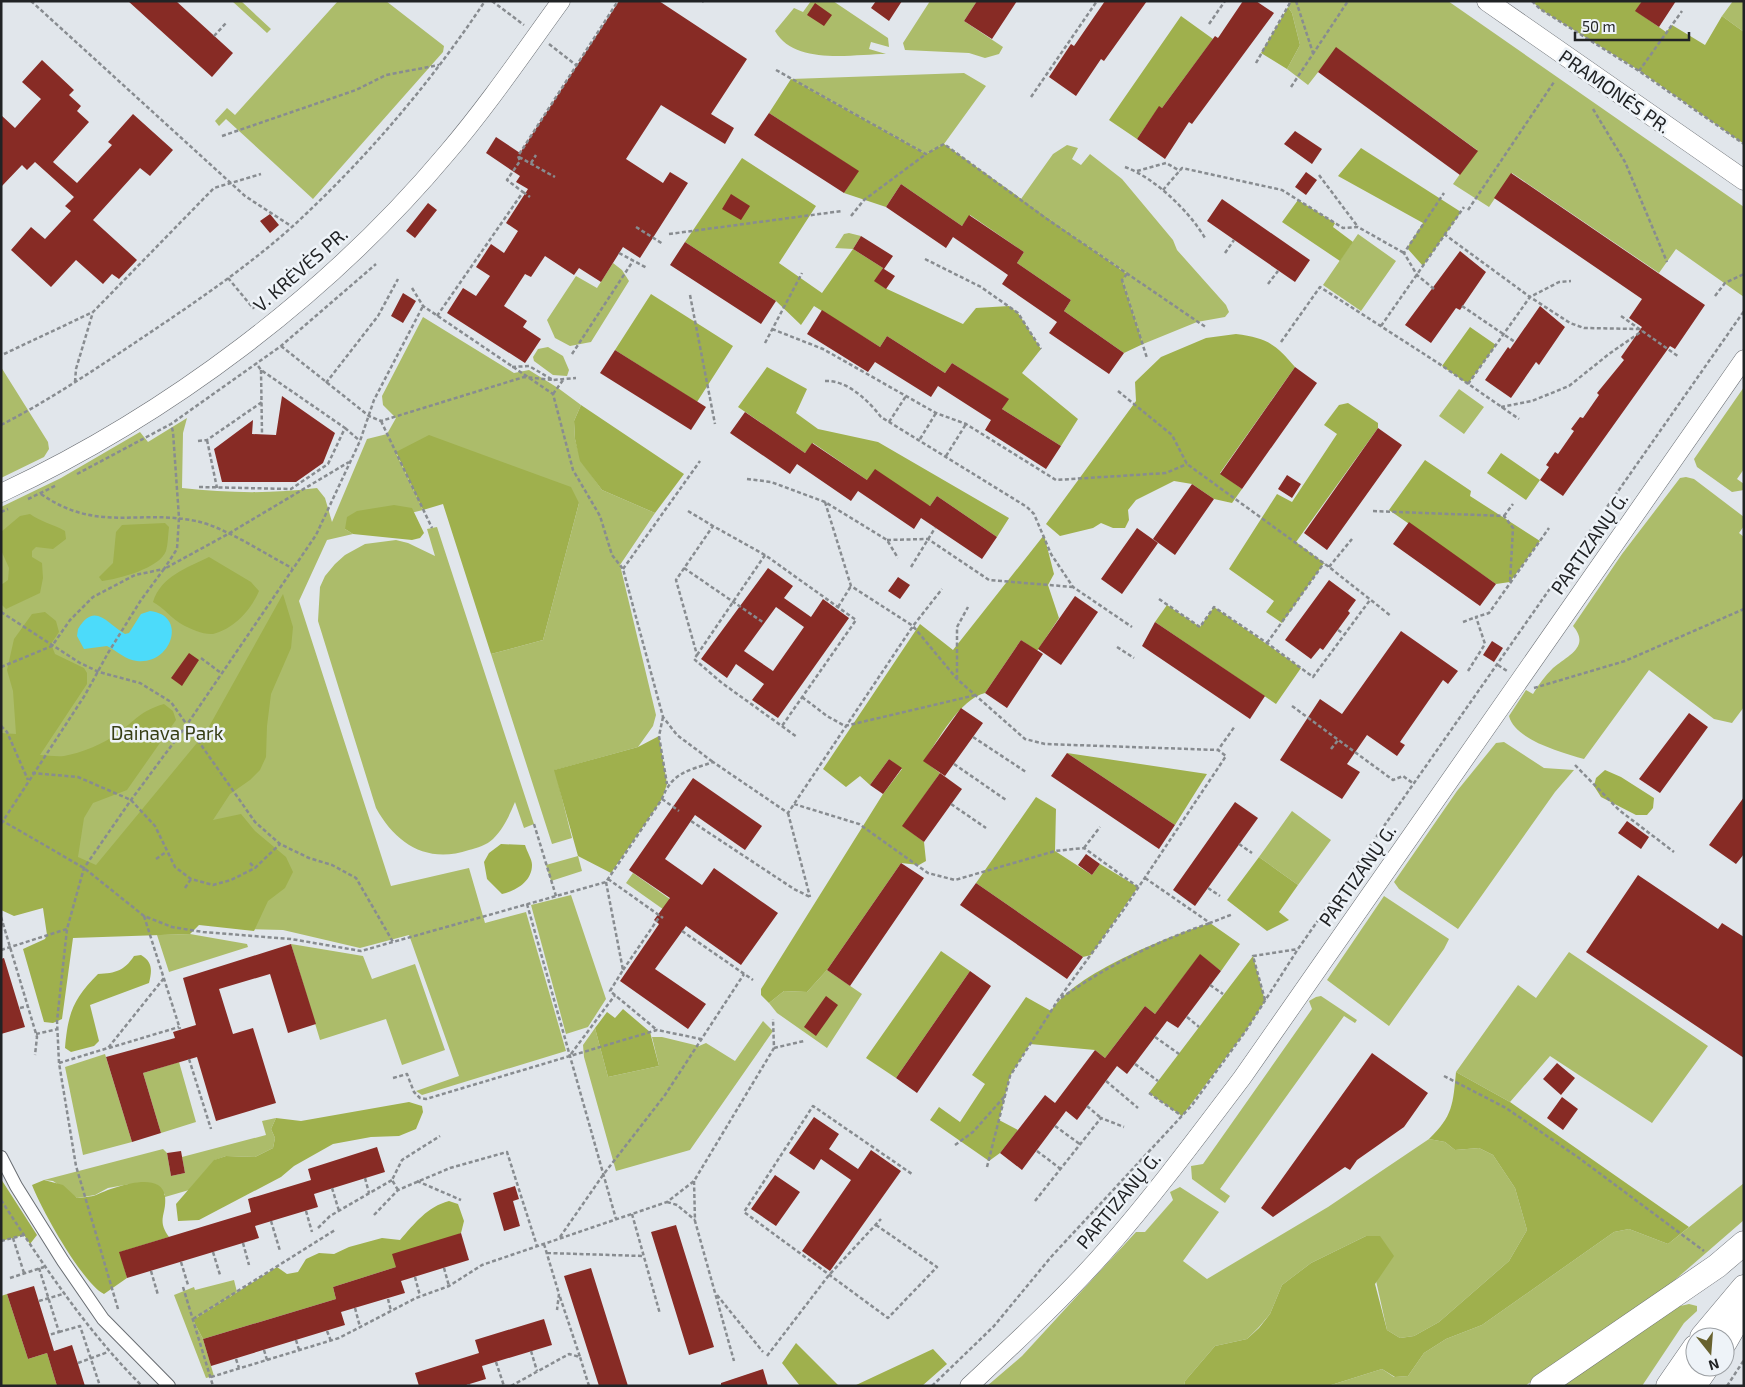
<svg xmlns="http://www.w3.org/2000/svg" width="1745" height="1387" font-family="'Exo 2',sans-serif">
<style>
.green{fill:#acbc6a}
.forest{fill:#9fb04d}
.water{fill:#4cdbfa}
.building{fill:#872b25;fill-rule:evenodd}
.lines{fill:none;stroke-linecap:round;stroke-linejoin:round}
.street-casing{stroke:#696d72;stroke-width:14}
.secondary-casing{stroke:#696d72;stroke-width:19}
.primary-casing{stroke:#696d72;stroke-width:21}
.highway-casing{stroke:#696d72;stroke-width:25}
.path{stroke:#888c90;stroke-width:2.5;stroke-dasharray:4 2.5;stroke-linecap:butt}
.street{stroke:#fff;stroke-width:12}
.secondary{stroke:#fff;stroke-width:18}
.primary{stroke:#fff;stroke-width:20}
.highway{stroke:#fff;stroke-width:24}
.labels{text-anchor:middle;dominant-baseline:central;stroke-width:5;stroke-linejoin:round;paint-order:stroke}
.street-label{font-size:19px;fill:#212325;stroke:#eef3f8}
.park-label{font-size:19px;fill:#373e15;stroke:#eef3f8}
</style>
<rect width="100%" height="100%" fill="#e1e6eb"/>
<path class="green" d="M232,1H241L271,29L267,33Z
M338,1H386L444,46L443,52L313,199L226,119L219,126L215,121L227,108L235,115Z
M811,1H833L888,38L889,47L871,42L869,49L886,54C853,54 795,66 775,31L794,8L803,12Z
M930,1H977L964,21L1003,47L999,54L985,58L969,53L905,50L903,43Z
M1291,1H1448L1744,207V297L1676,249L1659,273L1512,173L1489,207L1453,184L1477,150L1337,48L1308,85L1287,69L1300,45L1292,13L1288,7Z
M1733,1H1744V32L1722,16Z
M964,73L986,86L944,144L926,154L791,79Z
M1067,145L1078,148L1072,159L1081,165L1090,154L1122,179L1173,240L1177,250L1226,305L1229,312L1225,317L1197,322L1143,344L1122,280L1126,273L1021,199L1053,154Z
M849,233L861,236L853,249L835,248L844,234Z
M1358,234L1396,261L1361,311L1323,285Z
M613,263L622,270L629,281L591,342L570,346L555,338L547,320L576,276L597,288Z
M423,317L514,373L529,370L558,388L581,405L574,421L575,439L581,461L602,490L655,513L620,565L656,715L653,726L638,747L555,770L572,838L552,844L491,654L543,640L579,503L396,453L423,510L345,529L353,534L327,540L299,601L391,886L469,868L485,923L526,912L566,1051L422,1095L416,1091L459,1076L409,935L360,948L283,930L237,929L1,843V507L61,478L140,432L148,442L187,418L183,433L182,488C227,493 272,494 317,488L325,498L332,522L367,439L387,434L396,418L383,405L382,396Z
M548,347L563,356L569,370L567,376L553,375L534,361L533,357L538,349Z
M1,367L48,442L49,449L44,457L1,478Z
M1744,387V469L1737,479L1744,484V490L1732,492L1697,467L1694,459Z
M1459,389L1484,407L1464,434L1439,416Z
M1686,477L1694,479L1744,517V526L1739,533L1744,537V707L1732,723L1714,719L1649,670L1584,759C1561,752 1515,740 1509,716L1526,690L1533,694C1539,684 1545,676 1553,668C1567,656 1591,647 1573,626L1622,554L1680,478Z
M437,527L534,824L524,828L515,802C509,816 504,828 493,839C487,845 477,848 469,850C427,864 396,844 376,808L318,621L320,587L325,576L335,564L345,555L365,544L396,540L408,543L435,556L427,529Z
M1504,742L1544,768L1574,770L1555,792L1458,929L1399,889L1394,882L1457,791L1496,743Z
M1292,811L1331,840L1298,885L1259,857Z
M578,856L582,871L551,881L546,865Z
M633,873L674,902L667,912L626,883Z
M571,895L606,999L588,1027L566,1034L531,905Z
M1384,896L1449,939L1444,949L1389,1026L1327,980Z
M190,934L247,944L248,947L169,972L157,935Z
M291,944L363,956L372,979L415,964L445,1050L402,1065L386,1019L320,1040Z
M1569,952L1708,1046L1652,1123L1550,1056L1510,1102L1456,1072L1518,985L1536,998Z
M827,970L862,994L827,1048L777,1013L769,1003L784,991L807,992Z
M1321,996L1357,1020L1355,1023L1344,1016L1220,1189L1230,1196L1225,1203L1192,1179L1191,1166L1203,1164L1312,1009L1309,1001L1316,997Z
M763,1021L773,1031L690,1150L616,1171L584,1057L583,1045L595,1028L608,1077L659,1066L652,1037H662L699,1046L706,1043L735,1061Z
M105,1054L132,1142L83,1155L65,1067Z
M179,1062L196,1122L161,1133L143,1073Z
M276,1118L271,1129L275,1138L273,1148L255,1157L226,1156L215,1160L189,1190L165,1197V1194L130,1184L108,1188L95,1195L77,1198L53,1181L44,1180L163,1149L167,1153L171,1176L185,1173L182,1157L266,1135L262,1121Z
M1429,1139L1445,1142L1455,1150L1479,1148L1493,1155L1515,1188L1527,1230L1509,1261L1439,1322L1414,1336L1400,1338L1387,1330L1366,1236L1311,1263L1282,1285L1270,1314L1259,1327L1247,1339L1215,1346L1185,1381L1184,1386H987L1022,1356L1136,1232H1145L1173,1200L1170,1192L1180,1187L1219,1212L1183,1261L1207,1279L1328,1207Z
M1744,1183V1220L1669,1285L1525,1386H1328L1382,1369L1394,1377L1408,1376L1424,1353L1446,1339L1482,1325L1614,1232L1629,1229L1668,1244Z
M234,1280L237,1292L193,1320L203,1339L214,1376L206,1378L174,1295L194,1287L195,1290Z
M1689,1304L1697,1306V1311L1684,1323L1642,1386H1561L1676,1307Z"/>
<path class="forest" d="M1532,1H1642L1636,11L1666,32L1672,25L1705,45L1722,16L1744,32V144L1640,71L1540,9Z
M1288,7L1292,13L1300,45L1287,69L1261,53Z
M1181,16L1213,39L1162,108L1159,107L1137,139L1109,120Z
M791,79L926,154L944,144L1127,274L1122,280L1143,344L1124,353L1064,311L1071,300L1017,263L1024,252L970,215L962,226L901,184L886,207L844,193L858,171L769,113Z
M1361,148L1461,212L1423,266L1407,248L1423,223L1338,176Z
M742,158L816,206L779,263L822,293L853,249L883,268L875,281L887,289L963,324L976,308L1009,306L1018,313L1041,349L1022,373L1078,419L1061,446L1002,409L1008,399L952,363L945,373L887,336L880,347L814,306L801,325L776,301L685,242Z
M1298,200L1335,223L1333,227L1353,242L1340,261L1282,222Z
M651,294L733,346L697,402L615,350Z
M1470,327L1496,345L1468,384L1442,366Z
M1236,334C1266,338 1275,343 1295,367L1220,473L1242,489L1232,503L1214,499L1192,484L1174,481L1136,500L1128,510L1129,520L1125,528H1113L1101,523L1093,528L1060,536L1046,524L1136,401L1135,382L1161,357L1206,338Z
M767,367L807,389L796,413L818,429L878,442L1009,518L997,537L937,496L930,506L867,480L813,443L805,453L738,407Z
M1348,403L1378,423V428L1296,542L1324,563L1282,623L1266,612L1274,601L1229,569L1277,494L1292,502L1337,434L1324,425L1339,405Z
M581,405L684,474L655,513L602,490L580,461L575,439L574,421Z
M429,435L571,487L579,503L543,640L491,654L443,504L423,510L396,452Z
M1501,453L1540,480L1526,500L1487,473Z
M1425,460L1471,491L1470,496L1540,541L1510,582L1496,584L1389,510Z
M394,505L412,508L424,533L420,538L412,540L353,534L345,529L347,517L357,511Z
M30,514C41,522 53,524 65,531L66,539L53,549L36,547L32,551V557L42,563L43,578L40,593L6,609L1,604V585L8,580L9,568L1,550V532L20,516Z
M165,523L169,527C168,535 168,544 166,551C160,568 119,579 102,581L99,577L113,563L116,532L122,525Z
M1044,535L1054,574L1048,585L1059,618L1037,651L1021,640L985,693C960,699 938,740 924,761L940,773L903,826L924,842L926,861L919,865L901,863L827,970L807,992L784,991L769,1003L761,995V989L883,794L902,769L889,759L870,785L860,776L846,787L823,769L920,624L953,650Z
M209,557L251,582L259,591C251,610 234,629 213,634C204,635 191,629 183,625C172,619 164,608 153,602C161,576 187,568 209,557Z
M283,594L293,627L291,648L271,694L267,726L266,757L260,770L250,780L230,794L213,820L241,814L255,831L286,857L293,872L285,888L268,901L254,931L199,925L190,934L73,938L62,1019L53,1023L44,1022L23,949L45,939L47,935L43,908L14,916L1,910V733L16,734L13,691L7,670L14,639L32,614L45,612L56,621L59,632L51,644L55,654L84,668L87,673V684L40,755C47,755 56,757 64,756C81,753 104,744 118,733C136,720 140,711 164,704L173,711L176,720L127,790L93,803L84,818L78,857L96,865L206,732Z
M1167,605L1200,627L1214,607L1301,668L1276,704L1155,622Z
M659,736L667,784L662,799L611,873L578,856L554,770L638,747Z
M1067,753L1207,774L1175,825Z
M1605,770L1621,777L1654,798L1653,808L1647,815H1636L1601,797L1594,786L1596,778Z
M1036,797L1056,809L1055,851L1092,875L1100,864L1138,887L1091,955L1083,957L976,883Z
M501,844L525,845C527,852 532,859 532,865C532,882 515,891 502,894L487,879L484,862L489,853Z
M1259,857L1298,885L1279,912L1289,920L1267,931L1227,900Z
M1210,923L1240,944L1221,971L1200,955L1155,1014L1145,1006L1105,1058L1095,1050L1030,1044L1010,1076L999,1120L1018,1130L1000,1153L989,1161L930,1120L939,1107L960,1122L985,1084L972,1075L1026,997L1051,1011C1075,973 1167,937 1210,923Z
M941,951L970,971L896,1078L866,1058Z
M141,955C153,962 152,971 149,983L90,1005L99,1041L94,1046L71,1052L65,1048C68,1013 73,999 98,974C116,973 124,971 134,956Z
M1253,956L1265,1001L1245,1032L1182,1116L1149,1093Z
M623,1009L650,1032L659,1066L608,1077L595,1028L607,1012L615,1018Z
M1456,1072L1510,1102L1689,1227L1668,1244L1629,1229L1614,1232L1482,1325L1446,1339L1424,1353L1408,1376L1395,1377L1382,1369L1328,1386H1184L1185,1381L1215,1346L1247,1339L1259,1328L1270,1314L1282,1285L1311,1263L1366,1236H1380L1394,1256L1375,1284L1387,1330L1400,1338L1414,1336L1439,1322L1509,1261L1527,1230L1515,1188L1493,1155L1479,1148L1455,1150L1445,1142L1429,1139C1453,1116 1453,1104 1456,1072Z
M409,1102L422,1106L423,1112L416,1129L399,1136L371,1137L333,1144L294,1166L281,1177L199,1220L178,1221L176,1204L214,1160L226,1156L255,1157L273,1148L275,1138L271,1129L276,1118L301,1121Z
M1,1179L37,1235L30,1244L24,1235L1,1241Z
M44,1180L63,1185L77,1198C83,1197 91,1197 96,1195C111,1188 161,1169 165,1196C167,1215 156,1219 169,1237L120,1252L127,1278L104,1294C83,1284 41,1209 32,1185Z
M449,1201L458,1204L464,1221L461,1233L396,1267L333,1287L336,1299L203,1339L193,1320L277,1267L287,1274L298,1272L306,1259L319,1253L334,1254L349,1247L382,1238L400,1240C415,1223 427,1207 449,1201Z
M7,1294L28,1359L47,1353L57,1386H1V1296Z
M796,1343L839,1386H800L782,1363Z
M933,1349L947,1364L922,1386H854Z"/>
<path class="water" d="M150,611C188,615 172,665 137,661C126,660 117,651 107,646L84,649L77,636L78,629C95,601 107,624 125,634L129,633L141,614Z"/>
<path class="building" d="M128,1H176L233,53L212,77Z
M619,1H659L747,59L711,114L734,128L725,144L661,105L626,159L663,183L670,172L688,183L640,258L623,247L601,282L579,268L574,275L545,256L531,277L525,274L504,306L527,321L523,327L541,339L525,363L447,313L463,288L476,296L490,276L476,267L491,244L504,253L518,231L506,223L528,189L516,182L520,176L486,153L496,137L520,153Z
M876,1H902L889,21L871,8Z
M977,1H1017L992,39L964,21Z
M1105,1H1147L1104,61L1101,59L1076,96L1049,77L1071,44L1074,46Z
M1243,1H1256L1274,13L1192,124L1189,122L1165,159L1137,139L1159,106L1162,108L1215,36L1218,38Z
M1642,1H1676L1659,27L1635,11Z
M815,3L832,15L824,26L807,15Z
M1336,47L1478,151L1460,175L1318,72Z
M42,60L74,90L69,95L81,106L77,111L89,122L53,162L77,183L112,145L108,142L133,114L173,150L150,176L140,168L93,220L137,260L119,279L112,274L103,284L76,260L51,287L11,250L31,227L45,239L71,211L65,206L74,197L35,162L27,170L22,165L1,187V115L15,128L41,99L22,82Z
M769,113L859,171L844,193L754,135Z
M1295,131L1322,149L1312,164L1284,144Z
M1306,172L1317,180L1306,195L1295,187Z
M1511,173L1705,305L1675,349L1670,346L1563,496L1540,480L1549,467L1546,465L1555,452L1558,454L1574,431L1571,429L1580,417L1583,418L1599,395L1597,393L1624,360L1621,357L1642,327L1629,318L1642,299L1494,198Z
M901,184L962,226L969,215L1024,252L1017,263L1071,300L1064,311L1124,353L1109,374L1049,333L1057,322L1002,284L1008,275L953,237L946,248L886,207Z
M731,194L750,206L741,220L722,209Z
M1222,199L1310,260L1295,282L1207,221Z
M428,203L437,210L415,238L406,231Z
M270,214L279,225L270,233L260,221Z
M861,236L893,256L884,269L895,276L886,289L874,281L883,268L853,249Z
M685,242L776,301L761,324L670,265Z
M1460,251L1486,272L1460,310L1456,308L1431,343L1405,325Z
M403,293L416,301L403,323L391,316Z
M1540,306L1565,327L1539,365L1536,362L1511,398L1485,380L1508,347L1510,349Z
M822,310L880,347L887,336L945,373L952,363L1009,399L1002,409L1061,446L1046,469L985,430L991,420L938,386L931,397L875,362L868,372L807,334Z
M615,350L706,407L691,430L600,373Z
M1295,367L1317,383L1242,489L1220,474Z
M282,396L335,433L323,463L296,482H222L214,449L253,420L252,434L276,435Z
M745,412L805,453L812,443L867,480L875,469L930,506L937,496L997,537L982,559L921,518L914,529L858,491L851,501L797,464L790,474L730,433Z
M1378,428L1402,445L1327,550L1304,533Z
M1287,475L1301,484L1292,498L1278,489Z
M1192,484L1214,499L1175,555L1153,539Z
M1409,522L1496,584L1480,606L1393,544Z
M1137,528L1158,543L1122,594L1101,579Z
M768,568L793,586L784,598L811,617L823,599L849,618L778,718L752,700L764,684L736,664L727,678L701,659ZM776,607L804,627L773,671L744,651Z
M898,577L910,585L900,599L888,591Z
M1329,580L1356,600L1348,611L1350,613L1323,650L1320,648L1311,659L1285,640Z
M1075,596L1098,612L1061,665L1038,649Z
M1155,622L1265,696L1250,719L1142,646Z
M1401,631L1458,671L1448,684L1443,680L1400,742L1405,745L1397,756L1367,735L1347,764L1360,772L1342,799L1280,760L1320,699L1342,714Z
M1021,640L1043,654L1007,708L985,693Z
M1492,641L1503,648L1494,662L1483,655Z
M189,653L199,660L182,686L171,678Z
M961,708L983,723L945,776L923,761Z
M1689,713L1708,727L1660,793L1639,779Z
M1067,753L1175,825L1159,849L1051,776Z
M889,759L902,768L883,794L870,785Z
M940,773L962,789L924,842L902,826Z
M693,778L762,826L745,850L695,815L665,859L702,885L714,868L778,913L741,965L686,926L655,969L706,1004L688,1029L620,981L659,924L654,920L670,898L629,870Z
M1744,797V854L1736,864L1709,845Z
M1235,802L1258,818L1195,906L1173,890Z
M1627,821L1649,837L1641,849L1618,833Z
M1086,854L1100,864L1092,875L1078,865Z
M901,863L924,878L850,986L827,970Z
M1638,875L1718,929L1722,923L1744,937V1058L1586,952Z
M976,883L1083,957L1067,979L960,905Z
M291,944L316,1024L288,1033L270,974L219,989L233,1034L253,1028L276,1103L216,1121L197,1057L143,1073L161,1133L132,1142L106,1057L175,1038L173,1032L196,1025L183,978Z
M1200,954L1221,971L1178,1028L1167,1021L1127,1074L1117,1066L1077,1120L1066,1111L1022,1170L1000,1153L1045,1095L1055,1103L1095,1050L1105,1058L1145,1006L1155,1014Z
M4,958L25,1027L1,1034V959Z
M970,971L991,986L917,1093L896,1078Z
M826,996L838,1005L816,1036L804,1027Z
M1372,1053L1428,1093L1404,1127L1357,1160L1350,1170L1345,1167L1273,1217L1261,1208Z
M1557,1063L1575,1078L1561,1095L1543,1079Z
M1562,1097L1578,1109L1563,1130L1547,1118Z
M814,1117L839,1134L829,1149L858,1169L871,1150L901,1171L830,1271L802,1251L851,1180L821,1159L814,1170L789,1153Z
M377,1147L385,1172L314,1194L318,1207L255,1226L259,1238L127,1278L119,1252L251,1212L248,1199L311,1180L308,1169Z
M181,1151L185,1173L171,1176L167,1153Z
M775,1175L800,1192L776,1226L751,1209Z
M515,1186L519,1199L513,1201L520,1226L504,1231L493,1193Z
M676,1225L714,1347L689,1355L651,1232Z
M461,1233L469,1260L401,1281L405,1293L341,1312L345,1325L211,1366L203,1339L336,1299L333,1287L396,1267L392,1254Z
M591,1268L628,1386H599L564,1276Z
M34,1286L54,1351L72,1345L85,1386H57L47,1353L28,1359L7,1294Z
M544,1319L552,1345L482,1366L486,1379L463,1386H419L415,1373L479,1353L475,1340Z
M763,1369L768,1386H721V1383Z"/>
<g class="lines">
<g class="street-casing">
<path id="street" d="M1,1157L16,1186L63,1261L103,1319L169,1386"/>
</g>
<g class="secondary-casing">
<path id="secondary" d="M1,493C168,415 329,294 447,153C488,105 524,52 561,1
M969,1386C1016,1342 1065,1297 1107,1249C1155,1194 1198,1136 1242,1078L1744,359"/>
</g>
<g class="primary-casing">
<path id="primary" d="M1487,1L1744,180"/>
</g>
<g class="highway-casing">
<path id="highway" d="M1702,1337L1744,1287
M1725,1342L1744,1309
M1542,1386L1717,1266L1744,1243
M1668,1386L1695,1347
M1694,1386L1707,1367"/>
</g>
<path class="path" d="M31,1L245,196L291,226
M492,1L524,25
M1296,1L1313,53
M1532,1L1540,9L1639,71L1744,144
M702,2L703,1
M1209,24L1225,1
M214,36L226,23
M549,44L576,65
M1256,63L1291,1
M776,70L926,154L944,144L1047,219L1207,328
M1639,71L1682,11
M1291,87L1348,1
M1031,97L1097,1
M1593,109L1625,162L1667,262
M222,136L356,90L386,75L439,65
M519,157L555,177
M531,163L536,155
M1125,167C1155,178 1189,211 1205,238
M1137,171L1166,163L1180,171
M1319,175L1358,227
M1163,190L1182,168L1282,190L1343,228L1358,227L1404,253
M523,192L530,197
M1468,210L1554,82
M851,216L864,200L926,154
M636,227L663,244
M669,234L842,211
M1444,234L1530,297L1570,323L1584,328L1640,329
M619,253L647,268
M1225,253L1234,240
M925,259L981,287L1018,313L1041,349
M1127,274L1122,280L1147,358
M228,278L253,308L261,302L265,307
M1268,284L1278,271
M412,288L423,306L553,394L573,470L600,516L612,555L623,569L663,717L677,735L713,762
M1434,289L1417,275L1404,253L1444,193
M690,295L715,424
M1715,296L1725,283L1744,274
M1462,306L1515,342
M437,316L523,192L507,180L520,161L518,156L618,1
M1621,316L1679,357
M1381,326L1464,207
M772,329L823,349L936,413L966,424L1056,480L1166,473L1187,464
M1281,342L1320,287L1438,363L1519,419
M765,343L802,273
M281,346L369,416L381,421L524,377L553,380
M4,354L93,312
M572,354L633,261
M512,367L529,366L553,380L576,378
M261,370L262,434
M825,381C847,380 868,400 881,417L1027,507L1034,514L1051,554L1073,587L1132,627
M75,382L76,369L93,312L214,188L261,174
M326,383L378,316L398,279
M1468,384L1530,297L1559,282L1571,281
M1118,391L1172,435L1187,464L1329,567L1391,616
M553,394L563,380
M1501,407L1532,401L1569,386L1609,354L1642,331
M381,421L432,528
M889,422L906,396
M1,425C46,402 88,374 130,346C191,305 255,263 308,212C375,148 434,78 485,1
M345,428L360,441
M920,439L936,413
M207,440L217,488
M198,441L207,440L262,402
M946,456L966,424
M77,474L171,424L281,346L376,264
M747,479L771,482L825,502L887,540L898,558
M199,487L291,489L328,464L345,428L261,370L256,363
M41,494C97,533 137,509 196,521C225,527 265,554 292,568
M28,499L57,485
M825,502L851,586L913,626L957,679L1025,739L1045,744L1218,750
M688,511L713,526
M1373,511L1504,516L1513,528L1510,582
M1,512L8,509
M1504,516L1513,504
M887,540L928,539L989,580L1073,587
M765,555L713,526L676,580L697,655L694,659L722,683L797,737
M911,567L935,528
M1329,567L1352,539
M684,568L764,623
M623,569L700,461
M1159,599L1200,627L1214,607L1267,643L1313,677L1370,600
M838,607L851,586
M1,612L80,663L99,672L140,683L171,702L255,822L280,844L309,858L332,865L356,878L393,942
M1463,622L1476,617
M1338,630L1345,635
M1267,643L1324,563
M1117,647L1134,658
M697,655L765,555L856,620L782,726
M201,658L221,673
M1498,665L1507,671
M1,667L52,646L70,620L93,597L135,575L164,569L177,549L179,518L173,432L171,424
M1468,671L1485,644L1476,617L1489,613L1549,528
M957,679V627L968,607
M1534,688L1625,661L1744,609
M802,697L827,716L845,726L976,695
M1292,706L1393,780L1403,776L1414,784
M663,717L659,736L667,784
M1,726L7,732L28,780
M973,737L1026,772
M1331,749L1339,739
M954,764L1006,800
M1575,765L1619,810L1674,852
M32,773L78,777L131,800L155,826L175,867L191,879L213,885L231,880L255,868L280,844
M662,799L679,811
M794,804L859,824L928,873L955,880L1055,851L1084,848L1138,887
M951,804L986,828
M788,813L810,897
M1,820L84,868L144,916L172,927L203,932L291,939L361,951L606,882L662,799C672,772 688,771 713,762L788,813L913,626L942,589
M691,821L794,889L810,897
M1,824L85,695L108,653L141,600L164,569L228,534L349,462
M534,824L556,896
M1239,844L1252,853
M1084,848L1100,827
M156,859L166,852
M250,863L255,868
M1145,878L1210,923L1233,914
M608,879L663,918
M606,882L623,970L610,991L657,1030
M185,888L191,879
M1208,888L1220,896
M527,904L616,1219
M144,916L180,1029
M1,917L37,1037L35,1055
M682,931L753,980
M1,950L67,929
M623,970L660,916
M1210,985L1223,994
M1061,998C1109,965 1155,942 1210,923
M1265,1000L1253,956L1298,949
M20,1008L28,1006
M1187,1017L1199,1027
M36,1034L58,1029
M1155,1037L1179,1054
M109,1048L179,1027
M774,1048L804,1041
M571,1054L615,995
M189,1059L211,1129
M59,1063L108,1048L164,978
M1135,1064L1158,1081
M1444,1076L1506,1108L1579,1158L1704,1251
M393,1078L407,1074L414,1092L420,1098L426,1099L657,1030L701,1039
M1106,1081L1138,1108
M1149,1093L1182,1116
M1087,1106L1101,1118
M1055,1126L1081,1145
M955,1145L973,1132L1005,1096
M1037,1151L1062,1170
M987,1167L1010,1076L1058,1000L1124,909L1226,756L1218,750L1235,726
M365,1178L369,1193
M417,1181L461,1200
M694,1181L695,1221L734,1361
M332,1188L339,1211
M398,1190L392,1180L402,1160L440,1136
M1,1200C44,1266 86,1330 142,1386
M1035,1201L1101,1118L1124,1127
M667,1202L677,1205L695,1220
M306,1211L312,1232
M632,1214L660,1314
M374,1215L398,1190L450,1168L507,1152L537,1246
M271,1221L280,1251
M876,1225L937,1267L888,1318L744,1212L813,1106L912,1174
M318,1228L330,1216L392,1180
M560,1237L603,1175L665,1095L744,974
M13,1238L24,1273
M1,1241L24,1235
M243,1243L249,1265
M544,1244L559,1294L557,1310
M213,1252L220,1275
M547,1253L643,1256
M181,1262L188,1285
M39,1268L59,1332L49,1335
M444,1268L449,1286
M151,1271L158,1295
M415,1277L420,1296
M10,1278L44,1267
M183,1287L213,1386
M717,1295L763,1352
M560,1297L580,1357
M388,1299L391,1311
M39,1301L63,1294
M355,1308L360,1327
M118,1309L76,1166L59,1063L57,1021L67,929L84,868L131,800L186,726L316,535L360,441L374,400L423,306
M193,1319L335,1230
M327,1331L331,1341
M59,1332L80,1326L100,1386
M296,1340L299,1350
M264,1350L267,1360
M531,1351L537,1371
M767,1356L829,1275L881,1219
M236,1359L239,1368
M496,1362L504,1386
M78,1363L108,1352
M211,1377L339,1338L416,1298L449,1286L482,1265L667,1202L694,1181L774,1048L773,1019
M469,1384V1386
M511,1386L569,1354L580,1357L589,1386
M932,1386L994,1326L1051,1257L1192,1105L1245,1032L1298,949L1744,311
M1727,1386L1744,1360"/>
<use href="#street" class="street"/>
<use href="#secondary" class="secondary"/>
<use href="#primary" class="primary"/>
<use href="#highway" class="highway"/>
</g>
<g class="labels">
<g class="street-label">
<text transform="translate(1615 91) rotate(35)">PRAMONĖS PR.</text>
<text transform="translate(300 269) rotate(-41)">V. KRĖVĖS PR.</text>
<text transform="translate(1589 543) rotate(-55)">PARTIZANŲ G.</text>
<text transform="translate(1357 875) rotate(-55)">PARTIZANŲ G.</text>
<text transform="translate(1118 1200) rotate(-50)">PARTIZANŲ G.</text>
</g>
<g class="park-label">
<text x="167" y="732">Dainava Park</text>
</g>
</g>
<rect width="1745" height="1387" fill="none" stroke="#212325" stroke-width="5"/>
<g transform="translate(1710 1352) rotate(163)"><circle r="24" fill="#eef3f8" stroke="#9ca0a4"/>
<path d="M0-4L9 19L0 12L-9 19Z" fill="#68622f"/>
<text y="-8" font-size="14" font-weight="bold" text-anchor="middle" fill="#212325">N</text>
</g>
<path d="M1575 32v8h114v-8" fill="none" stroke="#212325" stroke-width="2.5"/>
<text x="1582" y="32" font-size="15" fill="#212325" stroke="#eef3f8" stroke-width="4" paint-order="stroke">50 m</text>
</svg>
